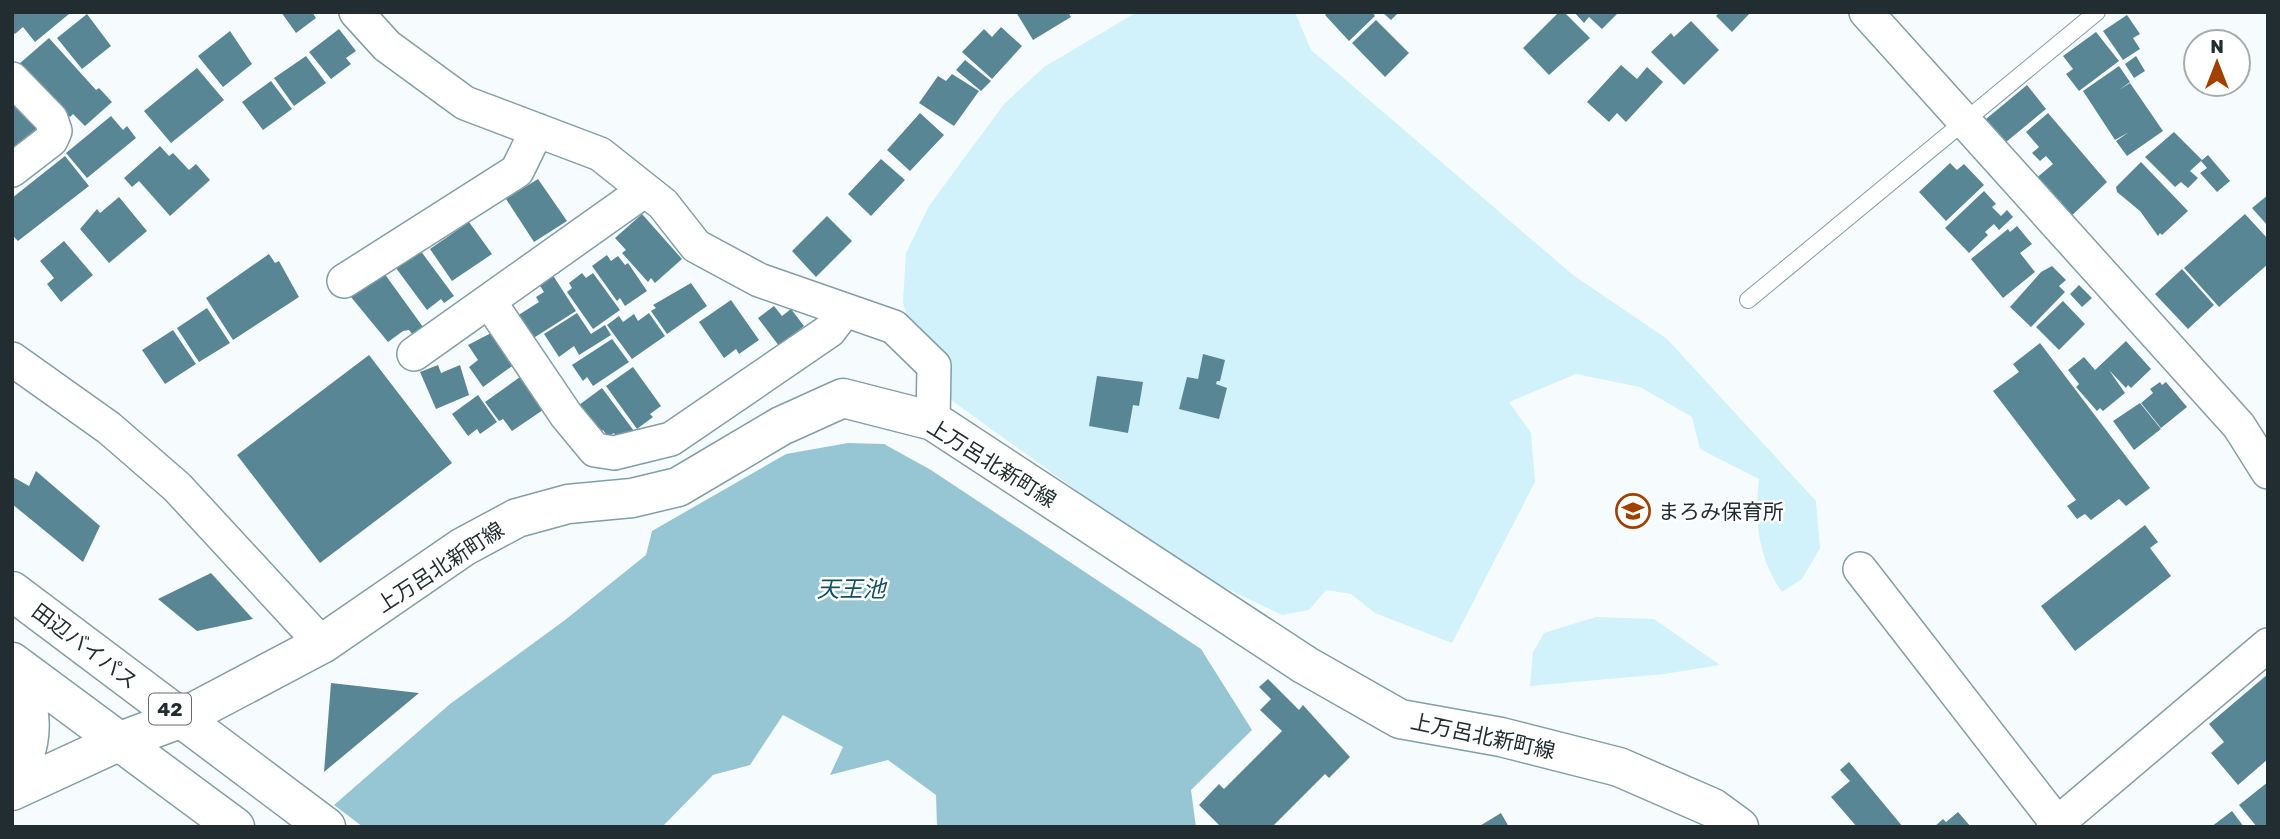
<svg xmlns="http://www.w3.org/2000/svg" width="2280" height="839" font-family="Rubik,'Noto Sans JP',sans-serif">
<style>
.green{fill:#d1f1fb}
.water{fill:#96c6d4}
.building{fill:#588694}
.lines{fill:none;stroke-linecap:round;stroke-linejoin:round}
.lane-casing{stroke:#829ea7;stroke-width:18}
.street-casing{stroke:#829ea7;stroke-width:36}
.secondary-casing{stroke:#829ea7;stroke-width:41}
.highway-casing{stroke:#829ea7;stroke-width:41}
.lane{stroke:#fff;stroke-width:16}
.street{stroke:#fff;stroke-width:33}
.secondary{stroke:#fff;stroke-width:38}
.highway{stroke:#fff;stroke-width:38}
.labels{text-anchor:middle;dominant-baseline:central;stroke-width:5;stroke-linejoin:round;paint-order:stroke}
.shield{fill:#fff;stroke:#646c6e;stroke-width:2}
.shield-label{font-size:19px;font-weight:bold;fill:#212d30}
.street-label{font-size:21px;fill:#212d30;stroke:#fff}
.poi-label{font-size:21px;fill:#212d30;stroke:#fff;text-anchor:start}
.water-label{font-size:23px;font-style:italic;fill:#0f5262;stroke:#fff}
</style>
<rect width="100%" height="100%" fill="#f6fcfe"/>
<path class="green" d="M1137,12H1295L1311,50L1573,275L1667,339L1816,501L1820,548L1802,579L1782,592C1758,558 1754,520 1759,479L1700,449L1692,417L1640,387L1576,374L1509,402L1531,433L1535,482L1452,643L1375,613L1351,594L1326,590L1309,610L1282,615L1186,569L944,395L919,356L903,303L906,253L929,206L1004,104L1044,67Z
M1596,617L1654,619L1720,665L1664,674L1530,686L1533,652L1544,633Z"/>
<path class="water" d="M848,443L884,444L931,470L1201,649L1252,730L1191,790L1196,827H937L936,795L888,760L830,775L843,747L783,715L750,765L713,775L662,827H363L334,805L450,704L565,620L646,555L652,531L786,454Z"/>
<path class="building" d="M12,12H68L69,14L35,42L23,27L15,34L12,31Z
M281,12H312L316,18L296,33Z
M1016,12H1068L1071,17L1033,40Z
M1329,12H1372L1375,16L1349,41L1325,15Z
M1382,12H1399L1391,20Z
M1559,12H1564L1590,38L1549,75L1523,48Z
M1574,12H1619L1602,29L1589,17L1584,23Z
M1720,12H1751L1732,32L1716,16Z
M87,14L111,46L82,69L57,38Z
M2127,15L2140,34L2133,38L2140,49L2123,60L2103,31Z
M1376,20L1409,53L1385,77L1352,43Z
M1691,21L1719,50L1684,85L1651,52L1671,33L1674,37Z
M1001,27L1022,46L992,79L962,52L984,29L992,37Z
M339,29L356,51L346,58L351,64L331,79L309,52Z
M230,31L252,64L223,87L198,56Z
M2096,32L2119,61L2079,91L2066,74L2073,69L2063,56Z
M49,38L96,90L99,88L112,102L85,126L73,114L70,117L19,64Z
M306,56L326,83L294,106L274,78Z
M2136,56L2145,71L2134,78L2125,64Z
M965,60L991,81L981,91L956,70Z
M1621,65L1637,79L1647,67L1663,82L1626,122L1617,113L1609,122L1587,102Z
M2119,66L2130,82L2119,90L2130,83L2163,131L2127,156L2116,141L2129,132L2115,140L2083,91Z
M197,68L224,100L171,143L144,111Z
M952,74L979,91L954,126L919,103L938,76L946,81Z
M271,81L292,109L263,130L242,102Z
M2027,85L2046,109L2000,147L1980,124Z
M12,96L40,126L12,148Z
M920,113L944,135L910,171L887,150Z
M2048,113L2107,182L2064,223L2034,180L2053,164L2046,156L2040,161L2032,153L2039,147L2026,132Z
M111,116L123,130L127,126L136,138L87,178L66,153Z
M2174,132L2202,160L2190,171L2198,178L2188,188L2181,182L2175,187L2145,157Z
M160,146L169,156L173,153L189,170L196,164L210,180L170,216L139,181L132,187L124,178Z
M2208,155L2230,181L2217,192L2200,173L2207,168L2201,161Z
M65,156L89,186L18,241L12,235V198Z
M881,159L905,180L871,216L848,194Z
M2141,162L2188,211L2162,235L2160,233L2158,236L2140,211L2117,192L2116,187Z
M1950,163L1957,170L1964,164L1984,185L1946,221L1919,192Z
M538,179L567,221L534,242L506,199Z
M1984,191L1996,204L1992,207L2001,216L2007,210L2013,217L1999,230L1994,224L1985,232L1988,235L1969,253L1945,228Z
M2268,195V226L2252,208Z
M119,197L147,231L109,263L80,229L97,209L100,213Z
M642,214L682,259L655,283L651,278L648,282L622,253L626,250L615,238Z
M2245,214L2268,239V264L2219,307L2184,268Z
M827,216L852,241L816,277L792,251Z
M469,222L492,254L452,281L430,249Z
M2017,226L2032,244L2020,253L2035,272L2003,298L1971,259L2008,229L2010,232Z
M64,241L93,275L61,302L47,284L54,278L40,261Z
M420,250L454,296L444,303L441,299L427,310L396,268Z
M269,254L275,263L279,261L299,297L233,340L206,298Z
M607,255L611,261L618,256L625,265L628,263L647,291L625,306L620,298L617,301L592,266Z
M2052,266L2066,280L2059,286L2065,292L2031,327L2010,307L2041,272Z
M2182,269L2214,305L2188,329L2155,294Z
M384,273L423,327L413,335L409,330L403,331L388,342L351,297Z
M582,273L586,278L593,273L620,310L593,329L567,292L572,288L569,283Z
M552,274L576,311L532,339L517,316L539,302L536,297L544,292L538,283Z
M691,283L707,306L667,334L651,311L656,308L653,305Z
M2079,285L2092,298L2082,307L2070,294Z
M731,300L759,340L739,354L736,349L724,358L699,322Z
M2063,301L2085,324L2059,350L2036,327Z
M774,306L782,316L791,309L804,326L779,346L758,318Z
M207,308L230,343L199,362L177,328Z
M577,313L591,334L605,325L611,335L579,355L574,346L559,357L544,334Z
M649,313L665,336L632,359L607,325L619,316L623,322L634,314L638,321Z
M173,330L196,364L165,384L142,350Z
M493,332L515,364L483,387L469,367L478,360L468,345Z
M612,339L629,362L593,386L587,377L583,381L572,365Z
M2126,341L2151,369L2131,388L2128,385L2126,388L2109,370L2125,393L2103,411L2100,408L2097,411L2076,387L2079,384L2068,370L2084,357L2095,370Z
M2040,343L2150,488L2126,506L2119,499L2091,520L2085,514L2077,519L2067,506L2076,500L1993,391L2019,372L2013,364Z
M1203,354L1225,360L1220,381H1217L1216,384L1227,388L1219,419L1179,409L1187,377L1198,379Z
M369,355L452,463L320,563L237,455Z
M438,365L441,373L460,365L469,395L436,409L420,372Z
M633,367L661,406L650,414L653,417L637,429L606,386Z
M1097,376L1143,382L1139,406L1133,405L1128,433L1089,426Z
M520,377L543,410L512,431L503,419L499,421L485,402Z
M2160,382L2162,385L2166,382L2187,407L2161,428L2141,403L2153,393L2150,389Z
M602,388L634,431L616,437L614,433L608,437L603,430L599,433L579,405Z
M478,395L497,422L480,434L477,429L468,436L452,414Z
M2140,403L2161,429L2134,450L2113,421Z
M36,471L100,526L83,562L12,504L13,477L29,486Z
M2145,525L2158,542L2150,548L2171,576L2075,651L2041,606Z
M211,573L253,619L197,631L158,599Z
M2268,674V759L2238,785L2211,753L2224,742L2209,724Z
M1268,679L1299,710L1303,705L1350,757L1329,778L1325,774L1272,827H1221L1199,805L1219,784L1224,789L1282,731L1260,710L1271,699L1259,687Z
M331,683L419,693L324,772Z
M1849,762L1903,827H1857L1831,797L1850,781L1840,770Z
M2268,782V827H2257L2239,805Z
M2232,811L2244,827H2211Z
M1958,812L1971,827H1934L1943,819L1946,822Z
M1501,813L1509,827H1478Z"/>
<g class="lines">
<g class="lane-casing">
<path id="lane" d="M1748,300L2097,12"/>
</g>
<g class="street-casing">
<path id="street" d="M356,12L387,46L465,103L600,154L663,204L696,246L759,280L894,327L934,366L933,421
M1866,12L2239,426L2268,472
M12,79L51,119L55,131L51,140L12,170
M344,281L517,171L537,130
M489,301L566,415L595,450L614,453L671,439L829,331L845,310
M414,354L645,190
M12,359L109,428L177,487L322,644
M1860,569L2057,823
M2053,827L2268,645"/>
</g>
<g class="secondary-casing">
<path id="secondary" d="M12,791L118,742L182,718L322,644L463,547L517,518L568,504L632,498L678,487L781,426L843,398L933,421L1305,665L1400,719L1501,737L1619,767L1713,808L1739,827"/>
</g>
<g class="highway-casing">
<path id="highway" d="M12,591L326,827
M12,662L235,827
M12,662C33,707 38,739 12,783"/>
</g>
<use href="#lane" class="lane"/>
<use href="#street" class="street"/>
<use href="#secondary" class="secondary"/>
<use href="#highway" class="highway"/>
</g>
<defs>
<g id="school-ring" transform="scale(1.75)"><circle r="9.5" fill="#fff" stroke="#a24000" stroke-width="1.5"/><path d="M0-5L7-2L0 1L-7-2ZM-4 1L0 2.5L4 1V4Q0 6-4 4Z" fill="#a24000"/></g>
</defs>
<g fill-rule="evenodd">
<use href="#school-ring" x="1633" y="511"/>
</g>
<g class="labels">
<rect class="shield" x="149" y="693.5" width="42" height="31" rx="5"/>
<g class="shield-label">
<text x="170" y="709">42</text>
</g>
<g class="street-label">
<text transform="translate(992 463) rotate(32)">上万呂北新町線</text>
<text transform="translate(440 567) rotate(-33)">上万呂北新町線</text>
<text transform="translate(85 646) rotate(37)">田辺バイパス</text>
<text transform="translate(1483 736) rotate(12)">上万呂北新町線</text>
</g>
<g class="poi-label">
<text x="1658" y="511">まろみ保育所</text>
</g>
<g class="water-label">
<text x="851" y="589">天王池</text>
</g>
</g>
<rect width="2280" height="839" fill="none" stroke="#212d30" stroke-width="28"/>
<g transform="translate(2217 63)"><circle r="33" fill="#ffffff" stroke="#a6abac" stroke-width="2"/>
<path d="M0-5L12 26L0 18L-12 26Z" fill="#a24000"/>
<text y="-10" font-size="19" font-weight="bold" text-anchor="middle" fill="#212d30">N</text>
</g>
</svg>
